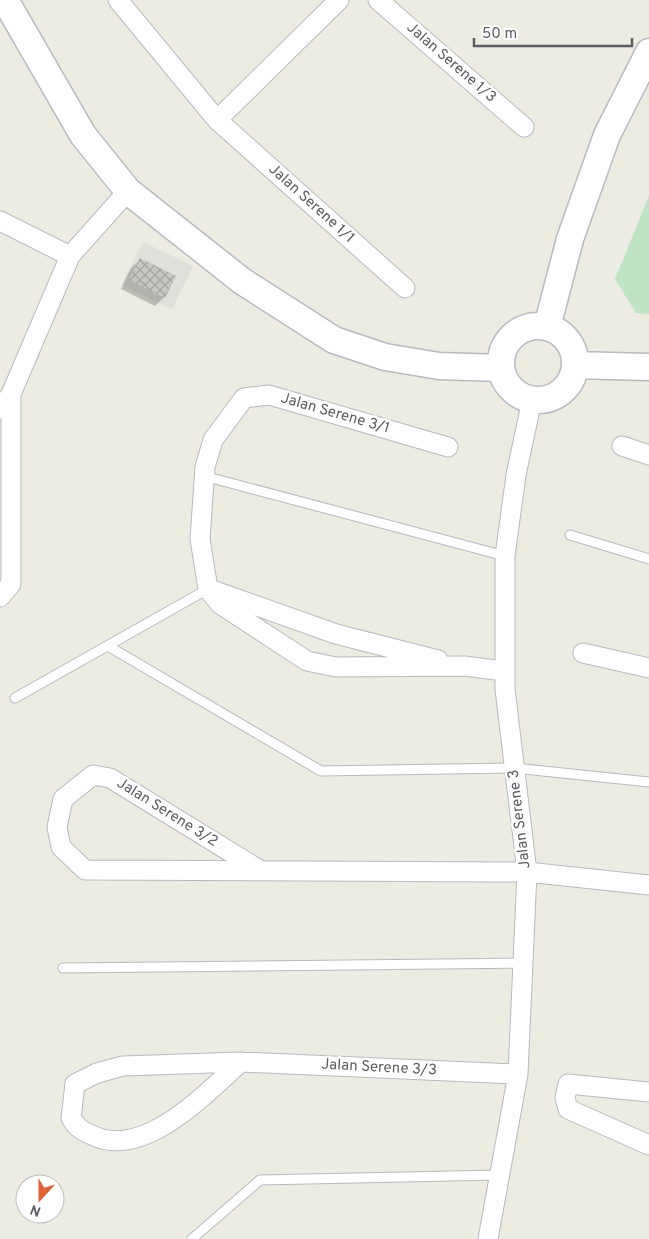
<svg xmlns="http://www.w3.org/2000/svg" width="649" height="1239" font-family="Overpass,sans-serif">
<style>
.industrial{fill:#e0dfda}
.grass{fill:#c0e2c6}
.shadow{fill:#0003}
.building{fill:url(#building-cross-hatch)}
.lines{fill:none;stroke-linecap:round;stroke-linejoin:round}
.lane-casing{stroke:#b8b9be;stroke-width:11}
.street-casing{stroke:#b8b9be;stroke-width:21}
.secondary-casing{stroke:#b8bac0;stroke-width:29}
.lane{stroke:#fff;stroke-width:9}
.street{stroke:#fff;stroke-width:19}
.secondary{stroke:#fff;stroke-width:26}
.labels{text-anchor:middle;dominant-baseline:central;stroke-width:5;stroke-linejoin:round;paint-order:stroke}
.street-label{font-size:15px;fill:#5b5d62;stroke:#fff}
</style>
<defs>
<pattern id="building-cross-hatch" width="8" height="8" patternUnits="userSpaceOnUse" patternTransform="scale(1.25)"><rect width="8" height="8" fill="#c8c6c0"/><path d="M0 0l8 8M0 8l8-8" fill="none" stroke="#a5a49f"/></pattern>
</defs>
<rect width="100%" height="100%" fill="#ecece2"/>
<path class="industrial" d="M143,242L193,266L172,309L121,285Z"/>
<path class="grass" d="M649,196V314L636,313L615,279Z"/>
<path class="shadow" d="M140,260L164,297L155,306L121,289L131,268Z"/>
<path class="building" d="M140,258L176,276L165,298L129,280Z"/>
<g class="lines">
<g class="lane-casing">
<path id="lane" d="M204,476L505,556
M570,535L649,559
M108,646L321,771L514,768L649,782
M15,698L208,589
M63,968L523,963
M192,1239L260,1180L499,1175"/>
</g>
<g class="street-casing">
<path id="street" d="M118,0L217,120L339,0
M378,0L524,127
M217,120L405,288
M0,221L70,256
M0,409L11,394L70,256L128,191
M622,446L649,455
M448,447L269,395L244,398L213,440L205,467L200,539L208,589L220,604L307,661L336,667L464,666L504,671
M212,590L336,634L438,660
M0,597L11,584V394
M583,653L649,668
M258,869L110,778L93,775L63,799L57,827L61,847L85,870L527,872L649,885
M241,1062C206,1093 145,1159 94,1136C82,1131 77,1128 71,1118L75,1084L97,1073L123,1066L241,1062L518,1074
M649,1092L568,1084L565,1098L568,1109L649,1145
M488,1239L518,1074L527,872L505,689V556L516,475L532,400"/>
</g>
<g class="secondary-casing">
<path id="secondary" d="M5,0L83,135L128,191L242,281L334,340L385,357L439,366L501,368
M501 363a37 37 0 1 1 74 0a37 37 0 1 1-74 0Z
M547,327L570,239L607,135L649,52
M575,365L649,367"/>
</g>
<use href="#lane" class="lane"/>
<use href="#street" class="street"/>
<use href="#secondary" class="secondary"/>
</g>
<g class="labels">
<g class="street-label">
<text transform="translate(451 63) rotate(41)">Jalan Serene 1/3</text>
<text transform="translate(311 204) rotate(42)">Jalan Serene 1/1</text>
<text transform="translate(335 414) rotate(16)">Jalan Serene 3/1</text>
<text transform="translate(167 813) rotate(32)">Jalan Serene 3/2</text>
<text transform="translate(520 819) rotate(-97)">Jalan Serene 3</text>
<text transform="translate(379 1068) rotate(3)">Jalan Serene 3/3</text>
</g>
</g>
<g transform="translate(40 1199) rotate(201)"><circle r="24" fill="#ffffff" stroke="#bdbec0"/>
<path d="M0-4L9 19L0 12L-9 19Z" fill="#dc6139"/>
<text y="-8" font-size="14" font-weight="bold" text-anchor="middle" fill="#5b5d62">N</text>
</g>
<path d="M474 38v8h158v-8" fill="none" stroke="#5b5d62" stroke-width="2.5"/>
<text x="482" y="38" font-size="15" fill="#5b5d62" stroke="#ffffff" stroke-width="4" paint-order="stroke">50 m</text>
</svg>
